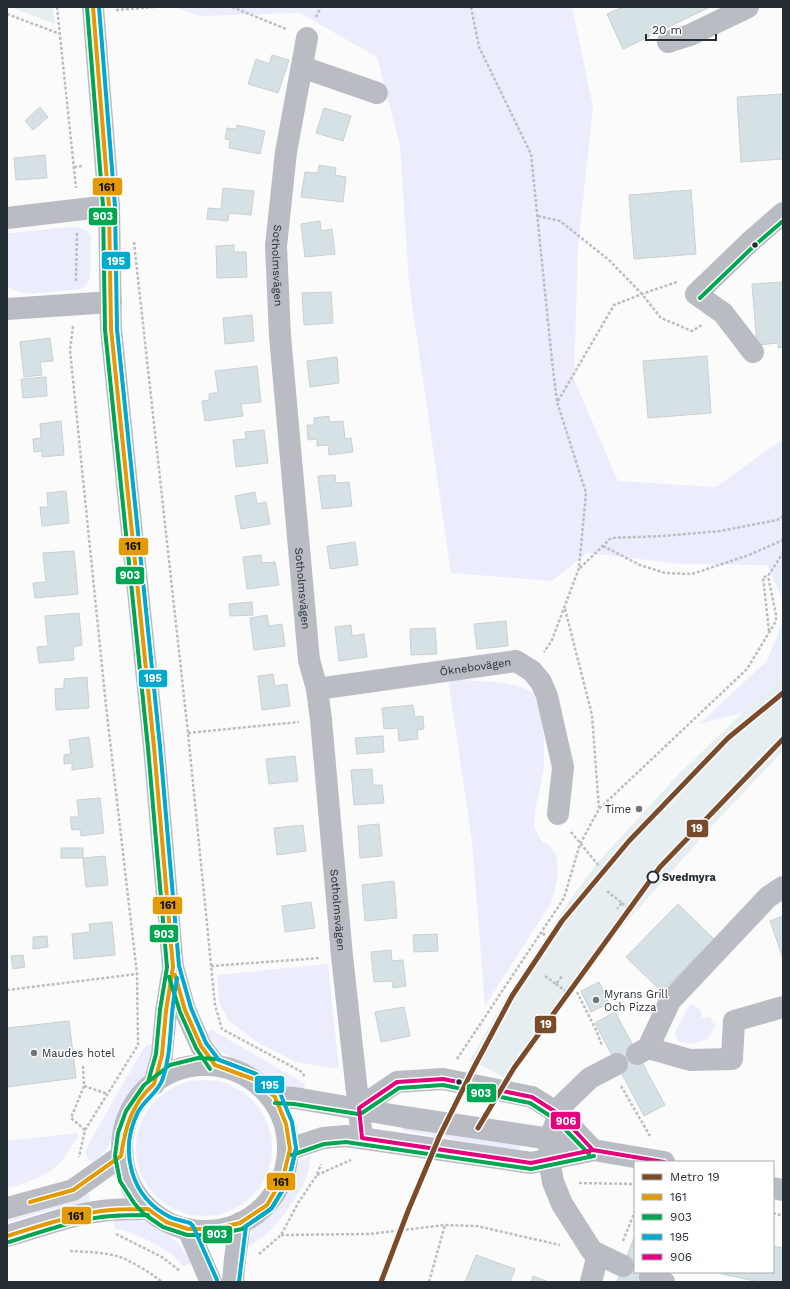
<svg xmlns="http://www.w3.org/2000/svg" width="790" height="1289" font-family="'Work Sans',sans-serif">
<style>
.built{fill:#e7eef2}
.green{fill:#ebedfd}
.building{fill:#d5e1e4;stroke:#cad0d1}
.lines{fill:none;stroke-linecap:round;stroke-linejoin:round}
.path{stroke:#bbbec1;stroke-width:2.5;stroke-dasharray:3 2;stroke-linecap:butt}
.minor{stroke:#b9bcc2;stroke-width:22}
.bus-1-casing{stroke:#fff;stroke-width:7}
.bus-2-casing{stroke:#fff;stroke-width:7}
.bus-3-casing{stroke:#fff;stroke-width:7}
.bus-4-casing{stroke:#fff;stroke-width:7}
.bus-1{stroke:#e29a05;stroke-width:4}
.bus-2{stroke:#00a651;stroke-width:4}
.bus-3{stroke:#00a9ce;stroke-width:4}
.bus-4{stroke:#e5007d;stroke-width:4}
.metro-1-casing{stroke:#fff;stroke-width:8}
.metro-1{stroke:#7a4b2a;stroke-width:5}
.bus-dot{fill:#252e34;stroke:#fff;stroke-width:1.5}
.poi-dot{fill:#70767a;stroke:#fff;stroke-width:1.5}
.stop-dot{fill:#fff;stroke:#252e34;stroke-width:2}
.labels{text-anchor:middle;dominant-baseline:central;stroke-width:3;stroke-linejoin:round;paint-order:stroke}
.street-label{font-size:11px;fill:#252e34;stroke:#fff}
.poi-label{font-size:11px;fill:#252e34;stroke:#fff;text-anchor:start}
.stop-label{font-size:11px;font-weight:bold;fill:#252e34;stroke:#fff;text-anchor:start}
.line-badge{stroke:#fff;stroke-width:1.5}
.badge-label{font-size:11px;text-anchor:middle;font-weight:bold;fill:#fff}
.pale-badge-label{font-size:11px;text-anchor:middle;font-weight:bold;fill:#111}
</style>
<rect width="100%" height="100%" fill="#fbfbfb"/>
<path class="built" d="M10,7H53L55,24Z
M783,676V751L723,814L596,956L541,1031L511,1081L470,1060L508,995L572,897L598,862L675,778L742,713Z"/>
<path class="green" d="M174,7H572L593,106L578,247L574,379L618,481L716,487L783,439V600L767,565L681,564L587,553L552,581L451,573L409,283L400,146L377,57L300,13L199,16Z
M72,227C81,228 87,227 91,237L90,279L86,286L81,289L29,294L15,291L7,286V234L11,233Z
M783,622V676L742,713L699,724L767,661Z
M448,679L506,683L521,687L533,693L538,704L544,737V767L535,812L534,827L542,842L550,846L557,857L558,877L551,903L485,1006L472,841Z
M328,964L339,1069L296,1062L260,1044L229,1021L219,1003L217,975Z
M690,1004L700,1009L702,1018L710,1017L715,1026L708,1039L692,1044L678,1041L675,1032Z
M212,1030L305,1084L304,1091L276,1086L268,1082L257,1073L219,1050L206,1032Z
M151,1044H155L148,1072L128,1093L116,1123L113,1135L107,1150L92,1163L85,1154L88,1145L143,1049L147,1045Z
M136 1148a68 68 0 1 1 136 0a68 68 0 1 1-136 0Z
M404,1125L520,1145L519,1150H513L402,1130Z
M77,1133L78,1136C73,1143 69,1151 64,1158C51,1175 28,1183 7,1188V1141Z
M310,1156C310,1165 307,1177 303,1185C293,1204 268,1240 247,1246L252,1231L268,1212L289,1185L299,1161Z
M88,1191L90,1201L46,1211L7,1222V1217Z
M133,1217C159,1228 178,1236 191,1263L184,1266C178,1262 175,1257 170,1253C152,1241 135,1233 114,1228V1220Z"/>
<path class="building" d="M623,7H710L623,49L607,14Z
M272,55L289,60L278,93L248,84L256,59L269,64Z
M783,94V159L741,162L737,97Z
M40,107L48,117L33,130L25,121Z
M324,108L351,116L343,141L316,133Z
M237,125L265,131L260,154L229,148L230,140L225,139L227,128L236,129Z
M45,155L47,178L16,180L14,158Z
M319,165L336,168L335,175L346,177L343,202L301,197L305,172L318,173Z
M223,188L254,191L251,215L229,213L228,221L207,219L208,208L221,209Z
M691,190L696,254L634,259L629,195Z
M320,221L321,231L332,229L335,254L305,257L301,224Z
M234,245V252H246L247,277L217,278L216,246Z
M783,282V347L778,348V343L757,345L752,284Z
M331,292L333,323L304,325L302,293Z
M252,315L254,341L225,344L223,318Z
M50,338L53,361L40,362L42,375L24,377L20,342Z
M707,356L711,413L648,418L643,361Z
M337,357L339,383L310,387L307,361Z
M257,366L261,402L241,404L243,416L205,421L202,401L209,400V394L218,392L215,371Z
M46,377L47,396L23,398L21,379Z
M329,416V422L343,421L345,439L351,438L353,452L329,455L328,445L317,446V439L308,440L307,425H314V418Z
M61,421L64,455L42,457V451L34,452L33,439L41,438L40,424Z
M264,430L268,463L236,467L233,440L246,439L245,432Z
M335,475L336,483L349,482L352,506L322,509L318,476Z
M66,491L69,523L42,526L40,507H48L47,493Z
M255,492L257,504L266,502L270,524L241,529L235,496Z
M355,542L358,565L330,569L327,546Z
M74,551L78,594L35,598L33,583L46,582L43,553Z
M261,555L262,563L275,562L279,585L247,589L243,557Z
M252,602L253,615L230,616L229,604Z
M79,613L82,645L73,647L74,660L39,663L37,647L48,646L45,616Z
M267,615L269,626L282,624L285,646L254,650L250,618Z
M506,621L508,646L477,649L474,624Z
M351,625L352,636L364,634L367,657L339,661L335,627Z
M435,628L437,654L411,655L410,629Z
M273,674L275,686L287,684L290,706L262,710L258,676Z
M87,677L89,708L56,710L55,689L64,688V679Z
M413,705L415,717L423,716L424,729L417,730L418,739L399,741L398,728L384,729L382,708Z
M383,736L384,752L357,754L355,738Z
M89,737L93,767L72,770V763L64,764V755L71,754L69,740Z
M295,756L298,781L269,784L266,759Z
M372,769L373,785H382L384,803L354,805L351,770Z
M100,798L104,833L81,836L80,829L72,830L70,817H79L77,800Z
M379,824L382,856L360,858L358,826Z
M303,825L306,851L277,855L274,828Z
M61,848H83V858H61Z
M105,856L108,885L86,887L83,858Z
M394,881L397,918L365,921L362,885Z
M311,902L315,928L285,932L282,906Z
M678,904L714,939L662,992L626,957Z
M783,916V958L770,921Z
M112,922L115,955L74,959L72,934L90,932L89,924Z
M437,934L438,951L414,952L413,935Z
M47,936L48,947L33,949V937Z
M391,950L392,961L403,960L406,986L393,988L392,981L374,982L371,952Z
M23,955L25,967L13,969L11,956Z
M599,982L609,1003L591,1012L581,991Z
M404,1007L410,1036L381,1042L375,1012Z
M615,1012L665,1105L644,1116L595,1023Z
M69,1021L76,1078L7,1087V1028Z
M635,1235V1272H652L648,1282H617Z
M773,1246L783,1248V1282H760L721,1274L722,1272H773Z
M476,1255L515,1269L510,1282H465Z
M533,1276L549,1282H531Z"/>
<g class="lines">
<path class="path" d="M57,7L76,188
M232,7L286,29
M471,7L479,47L531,154L552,361L557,402L586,493L579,568L552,640L544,652
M116,10L154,7
M7,14L60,34
M316,17L321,7
M74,167L83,166
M538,216L560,221L609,260L642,294L661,318L692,331L702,325
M134,242L188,733L215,1005L222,1029L302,1072L305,1077
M76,281L77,232
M73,326L70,350L106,706L137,974L138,1045L85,1130L79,1157
M558,401L614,305L642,294L677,282
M603,546L640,565L665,573L692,574L749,555L783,540
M580,568L611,538L663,536L720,531L777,520L783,516
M565,609L592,715L599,809
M769,631L763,577L768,576L783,553
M188,733L299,722
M571,832L599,866
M607,891L622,903L617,909
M622,903L632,911
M543,933L545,936
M211,966L320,958
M545,976L556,984L563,975
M556,984L568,993
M7,990L137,974
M577,992L597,1032L602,1046
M457,1059L564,898L580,844L599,809L747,669L776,621V615L768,576
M83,1066L84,1086L71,1118L85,1130
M84,1086L108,1094
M621,1086L650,1136
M317,1175L351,1160
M579,1183L635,1184
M773,1213L783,1216
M116,1234L162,1257L180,1271
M281,1235L369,1234L445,1225L477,1226L560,1245
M623,1241L635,1211
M70,1251C85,1252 105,1252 120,1257C131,1261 153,1274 162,1282
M259,1254L281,1235L298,1203L317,1175L321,1164
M429,1282L445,1225"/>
<g class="minor">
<path d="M93,7L109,206L111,329L154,747L173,967L185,1010L201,1046L215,1065"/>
<path id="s1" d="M307,38L286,152L276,246L280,336L309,660L317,689L321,720L342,956L362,1138"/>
<path d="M668,42L690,35L748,7"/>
<path d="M302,67L377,93"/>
<path d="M7,218L109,206"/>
<path d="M7,309L111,302"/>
<path d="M753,352L723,313L696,294L751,241L783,213"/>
<path id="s2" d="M317,689L516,661L532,671L541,682L547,696L563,767L558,814"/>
<path d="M648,1048L670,1001L768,897L783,887"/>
<path d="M637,1054L648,1048L690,1060L732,1059L734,1021L783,1007"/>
<path d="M617,1064L590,1078L562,1105L550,1139L549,1159L553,1182L562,1204L592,1251L623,1266"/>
<circle cx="205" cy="1148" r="83"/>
<path d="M154,1084L162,1055L166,1011L172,974"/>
<path d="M275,1097L295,1098L404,1117L550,1139L593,1150L664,1162"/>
<path d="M359,1108L397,1082L443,1079L532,1097L559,1114L593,1150"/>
<path d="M290,1149L323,1138L346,1136L531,1163L590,1151"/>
<path d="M773,1188L783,1190"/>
<path d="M7,1208L73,1190L121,1156"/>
<path d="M188,1229L211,1282"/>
<path d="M7,1236C39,1227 69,1215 102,1211C117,1209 132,1209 148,1209"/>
<path d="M650,1277L664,1282"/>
<path d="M233,1282L235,1259L240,1223"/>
<path d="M591,1282L598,1254"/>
</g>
<g class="bus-1-casing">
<path id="bus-1" d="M93,7L109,206L111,329L154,747L173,967L166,1011L162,1055L154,1084
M175,975L185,1010L201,1046L215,1065
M121,1156C125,1128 132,1103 154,1084
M30,1202L73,1190L121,1156
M148,1209L166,1222L188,1229H213L240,1223L267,1205L283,1178L290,1149L286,1124L275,1097L253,1079L215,1065
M7,1236C34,1228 62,1218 90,1213C109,1209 128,1209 148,1209"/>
</g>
<g class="bus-2-casing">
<path id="bus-2" d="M87,7L103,206L105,330L148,748L167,967L160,1010L156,1054L148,1082
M700,298L755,245L783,221
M169,977L180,1012L196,1048L210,1069
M279,1092L256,1074L217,1059L198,1058L170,1065L144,1085L126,1111L118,1133L115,1156L120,1181L134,1203L144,1214L163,1227L187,1235H214L242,1229L271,1209L288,1181L296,1150
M275,1103L294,1104L358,1114
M362,1113L399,1088L443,1085L530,1103L555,1119L589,1154
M292,1155L324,1144L346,1142L531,1169L594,1156
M9,1242C35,1234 62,1224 89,1219C109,1215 128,1215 148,1215"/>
</g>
<g class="bus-3-casing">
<path id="bus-3" d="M99,7L115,206L117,329L160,746L179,966L191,1008L206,1043L219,1060L256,1074L280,1093L292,1122L296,1148L289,1180L272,1208L246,1226L239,1282
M177,978C175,990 173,1002 172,1014C170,1036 170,1057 163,1078C159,1092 145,1099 138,1112C119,1150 130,1197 170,1217C176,1220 184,1221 190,1223L193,1226L217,1280"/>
</g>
<g class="bus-4-casing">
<path id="bus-4" d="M443,1079L532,1097L559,1114L593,1150L531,1163L362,1138L359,1108L397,1082Z
M593,1150L664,1162"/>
</g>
<use href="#bus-1" class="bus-1"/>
<use href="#bus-2" class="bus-2"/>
<use href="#bus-3" class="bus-3"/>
<use href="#bus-4" class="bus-4"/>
<g class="metro-1-casing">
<path id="metro-1" d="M478,1128L514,1068L660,867L783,739
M381,1282L408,1211L440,1135L473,1069L512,996L562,921L629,841L728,738L783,693"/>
</g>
<use href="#metro-1" class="metro-1"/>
</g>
<g class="bus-dot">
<circle cx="755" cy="245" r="3.5"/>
<circle cx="459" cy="1082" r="3.5"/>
</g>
<g class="poi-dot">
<circle cx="639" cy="809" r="4"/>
<circle cx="596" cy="1000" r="4"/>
<circle cx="34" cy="1053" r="4"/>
</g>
<circle class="stop-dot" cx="653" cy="877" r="5.5"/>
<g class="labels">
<g class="street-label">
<text stroke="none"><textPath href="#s1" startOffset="230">Sotholmsvägen</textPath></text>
<text stroke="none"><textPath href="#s1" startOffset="554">Sotholmsvägen</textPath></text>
<text stroke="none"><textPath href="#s2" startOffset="160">Öknebovägen</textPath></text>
<text stroke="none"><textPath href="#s1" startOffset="878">Sotholmsvägen</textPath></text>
</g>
<g class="poi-label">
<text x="631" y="809" text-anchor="end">Time</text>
<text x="604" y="994">Myrans Grill<tspan x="604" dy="13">Och Pizza</tspan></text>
<text x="42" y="1053">Maudes hotel</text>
</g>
<g class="stop-label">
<text x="662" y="877">Svedmyra</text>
</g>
</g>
<g class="line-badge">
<rect x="92" y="177" width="31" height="19" rx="4" fill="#e29a05"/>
<rect x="88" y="207" width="30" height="19" rx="4" fill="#00a651"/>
<rect x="101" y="251" width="30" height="19" rx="4" fill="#00a9ce"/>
<rect x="118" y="537" width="31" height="19" rx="4" fill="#e29a05"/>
<rect x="115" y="566" width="30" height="19" rx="4" fill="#00a651"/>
<rect x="138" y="669" width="30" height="19" rx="4" fill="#00a9ce"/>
<rect x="686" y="819" width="23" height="19" rx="4" fill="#7a4b2a"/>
<rect x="152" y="896" width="31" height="19" rx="4" fill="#e29a05"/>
<rect x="149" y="924" width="30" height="19" rx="4" fill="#00a651"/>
<rect x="534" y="1015" width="23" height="19" rx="4" fill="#7a4b2a"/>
<rect x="254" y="1075" width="31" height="19" rx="4" fill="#00a9ce"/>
<rect x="466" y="1083" width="31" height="20" rx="4" fill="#00a651"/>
<rect x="550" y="1111" width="31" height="19" rx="4" fill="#e5007d"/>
<rect x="266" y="1172" width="30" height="19" rx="4" fill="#e29a05"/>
<rect x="61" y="1206" width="31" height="19" rx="4" fill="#e29a05"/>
<rect x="202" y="1225" width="31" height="19" rx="4" fill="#00a651"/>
</g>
<g class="badge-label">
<text x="103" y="220">903</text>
<text x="116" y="265">195</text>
<text x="130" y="579">903</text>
<text x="153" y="682">195</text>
<text x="697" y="832">19</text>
<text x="164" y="938">903</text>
<text x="546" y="1028">19</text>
<text x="270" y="1089">195</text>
<text x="481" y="1097">903</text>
<text x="566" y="1125">906</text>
<text x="217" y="1238">903</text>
</g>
<g class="pale-badge-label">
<text x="107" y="191">161</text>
<text x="133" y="550">161</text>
<text x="168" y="909">161</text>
<text x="281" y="1186">161</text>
<text x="76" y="1220">161</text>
</g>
<rect width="790" height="1289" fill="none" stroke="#252e34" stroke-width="16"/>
<rect x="634" y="1161" width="140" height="112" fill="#ffffff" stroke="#a8abae"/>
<rect x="642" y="1174" width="20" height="6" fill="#7a4b2a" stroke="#a8abae"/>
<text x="670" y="1181" font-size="12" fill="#252e34">Metro 19</text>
<rect x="642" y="1194" width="20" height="6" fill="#e29a05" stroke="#a8abae"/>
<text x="670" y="1201" font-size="12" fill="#252e34">161</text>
<rect x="642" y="1214" width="20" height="6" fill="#00a651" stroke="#a8abae"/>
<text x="670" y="1221" font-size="12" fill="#252e34">903</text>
<rect x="642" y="1234" width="20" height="6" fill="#00a9ce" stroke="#a8abae"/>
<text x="670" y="1241" font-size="12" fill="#252e34">195</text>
<rect x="642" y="1254" width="20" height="6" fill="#e5007d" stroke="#a8abae"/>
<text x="670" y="1261" font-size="12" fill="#252e34">906</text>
<path d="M646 34v6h70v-6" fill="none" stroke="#252e34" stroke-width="2"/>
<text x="652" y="34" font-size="12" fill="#252e34" stroke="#ffffff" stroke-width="3" paint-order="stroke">20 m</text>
</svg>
